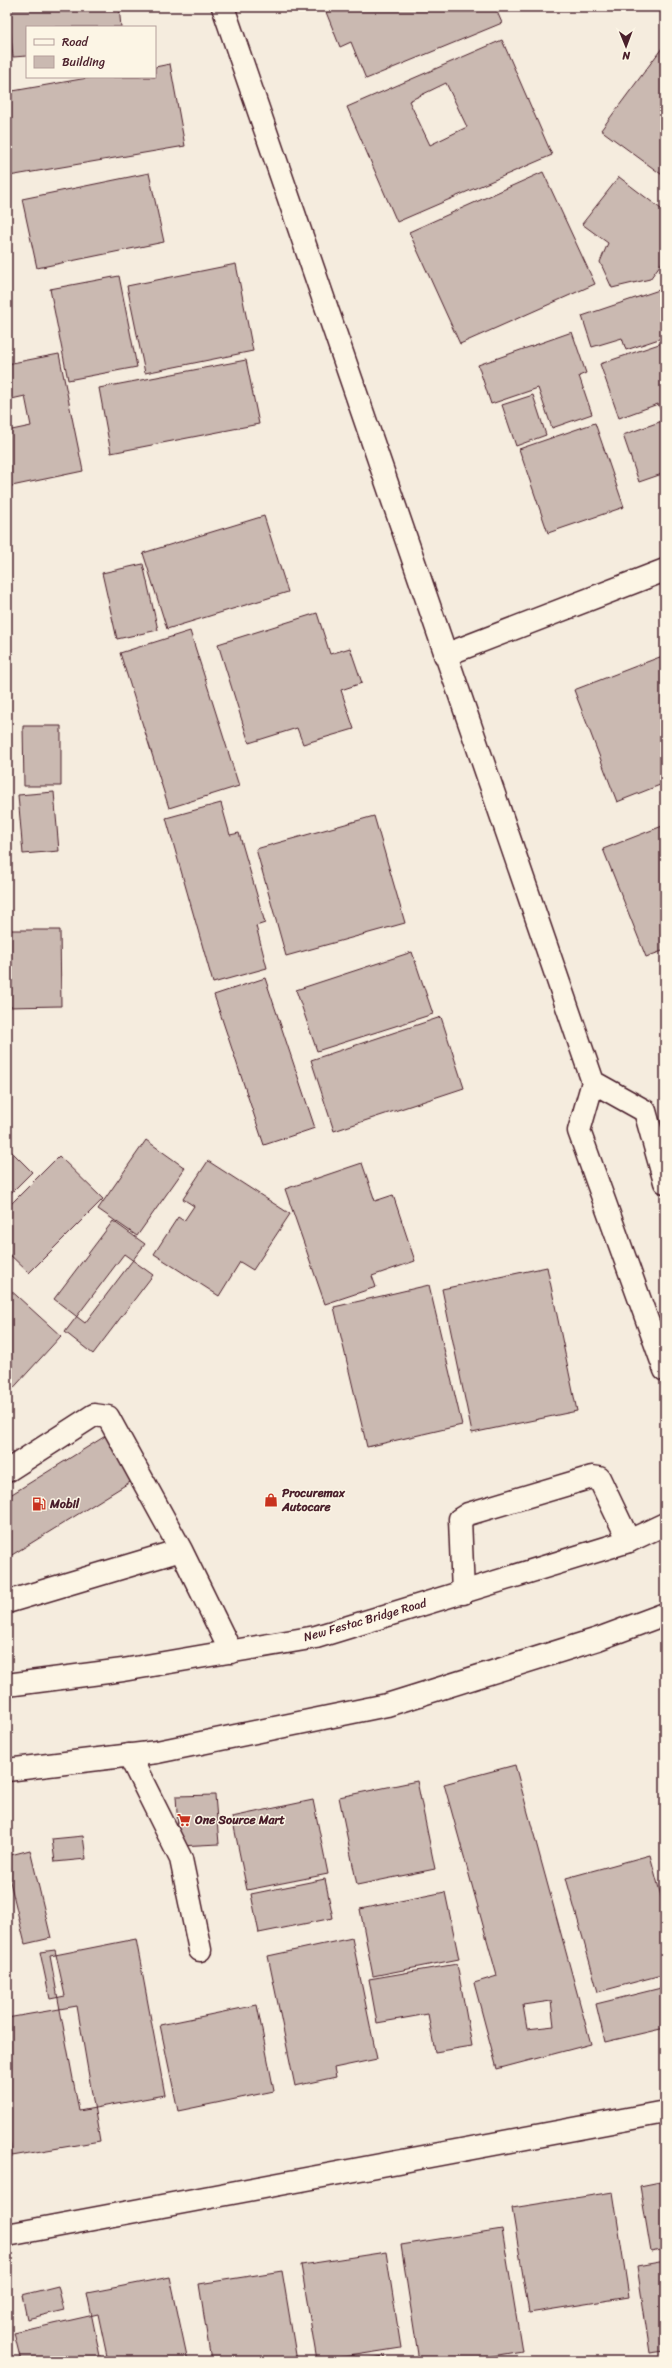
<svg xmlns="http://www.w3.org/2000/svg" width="672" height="2368" font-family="Sriracha,sans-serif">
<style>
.building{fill:#cab9b1;stroke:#4a1f2b;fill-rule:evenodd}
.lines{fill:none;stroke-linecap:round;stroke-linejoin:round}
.service-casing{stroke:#4a1f2b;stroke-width:25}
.minor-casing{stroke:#4a1f2b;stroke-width:25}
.secondary-casing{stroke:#4a1f2b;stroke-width:25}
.service{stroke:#fcf5e5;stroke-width:22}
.minor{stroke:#fcf5e5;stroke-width:22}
.secondary{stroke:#fcf5e5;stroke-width:22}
.labels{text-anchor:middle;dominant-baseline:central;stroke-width:3;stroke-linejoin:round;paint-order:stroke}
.poi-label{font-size:12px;font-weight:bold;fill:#4a1f2b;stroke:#fcf5e5;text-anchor:start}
.street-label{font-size:12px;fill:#4a1f2b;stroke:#fcf5e5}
</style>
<rect width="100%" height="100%" fill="#f5ecde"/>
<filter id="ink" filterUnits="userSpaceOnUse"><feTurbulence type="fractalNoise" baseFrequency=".025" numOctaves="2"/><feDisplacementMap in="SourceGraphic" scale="8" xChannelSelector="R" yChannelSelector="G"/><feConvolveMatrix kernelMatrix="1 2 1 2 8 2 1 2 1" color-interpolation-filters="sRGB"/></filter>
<g filter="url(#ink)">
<path class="building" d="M8,7H119L121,27H27V56L13,57Z
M324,7H495L502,23L366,79L351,42L340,47Z
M502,40L552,155L397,222L347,107ZM446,83L467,127L430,145L409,101Z
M665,44V177L601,130Z
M170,64L185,146L9,176L7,164V92L93,77H155V67Z
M543,172L595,284L460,344L409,232Z
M149,173L164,242L37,268L22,199Z
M619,177L665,212V258L650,279L612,288L600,262L608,243L582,224Z
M7,182L10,248L7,249Z
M236,264L253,351L145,373L127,286Z
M119,276L137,367L68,380L50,289Z
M665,288V337L626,350L622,338L592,347L582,316Z
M572,332L586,373L579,376L592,414L552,428L538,388L491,404L478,365Z
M665,342V415L663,416L658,404L619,418L600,364Z
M59,354L83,471L7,487V431L31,426L25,396L7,400V364Z
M246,360L259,424L111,453L99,388Z
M533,395L546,435L516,446L502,405Z
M665,420V444L663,445L665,473L639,482L623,435Z
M595,423L624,507L548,533L519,449Z
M264,516L288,592L167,629L143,553Z
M143,564L158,630L117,639L102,573Z
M317,613L330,654L350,648L362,683L341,690L354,729L303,744L297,728L249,743L218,644Z
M190,631L239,786L169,808L120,653Z
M665,655V783L617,802L574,690Z
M23,726H61V786H24Z
M54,792L59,851L23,854L18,795Z
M221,803L230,835L239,833L265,923L256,926L267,968L213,983L166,818Z
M374,816L405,923L286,956L256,849Z
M665,825V950L646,957L603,849Z
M7,930H60L61,1006L7,1007Z
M412,952L433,1014L317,1051L296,990Z
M265,978L315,1128L264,1145L214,995Z
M665,984V994L661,985Z
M441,1017L464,1088L334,1131L311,1060Z
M146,1140L185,1168L137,1236L98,1209Z
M7,1147L32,1172L7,1197Z
M59,1156L103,1199L29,1273L7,1252V1208Z
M208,1161L290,1214L253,1270L240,1262L219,1296L154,1254L178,1217L184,1221L194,1206L183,1199Z
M362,1163L375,1201L393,1195L415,1261L372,1276L376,1287L325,1304L285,1189Z
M113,1221L145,1244L85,1323L54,1299Z
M124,1254L153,1275L93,1354L65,1332Z
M547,1267L577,1411L472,1433L442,1289Z
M429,1285L462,1425L367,1447L334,1307Z
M7,1287L61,1336L7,1395Z
M107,1435L135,1479L7,1558V1497Z
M515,1765L591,2044L497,2069L474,1983L497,1976L444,1784ZM551,2001L554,2026L527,2029L523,2005Z
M417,1781L435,1869L357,1885L339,1797Z
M215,1795L219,1844L179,1846L176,1796Z
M313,1800L328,1874L247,1890L232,1817Z
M83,1836L86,1859L55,1862L52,1839Z
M30,1850L51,1938L25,1944L7,1869V1856Z
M650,1855L665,1911V1974L598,1992L566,1878Z
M325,1879L333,1918L259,1933L251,1894Z
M445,1892L459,1959L373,1976L360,1909Z
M352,1938L377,2059L334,2068L336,2077L295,2086L268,1956Z
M136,1939L165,2095L79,2111L50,1956Z
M55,1950L65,1996L50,1999L40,1952Z
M457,1964L472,2046L435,2052L428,2014L377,2023L369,1979Z
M665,1987V2028L605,2042L596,2004Z
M257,2005L274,2091L178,2111L160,2025Z
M77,2006L100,2141L12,2156L7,2126V2018Z
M665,2181V2249L651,2252L640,2186Z
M613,2192L629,2297L529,2313L512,2208Z
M502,2229L522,2351L463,2361H419L401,2245Z
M386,2252L401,2348L317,2361L301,2265Z
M665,2261V2351L650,2353L637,2266Z
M282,2271L297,2361H211L199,2284Z
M170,2277L188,2361H101L87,2293Z
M58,2286L64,2310L27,2319L22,2295Z
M98,2314L108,2361H21L14,2333Z
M384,2356L385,2361H355Z"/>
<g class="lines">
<g class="service-casing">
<path id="service" d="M7,1471L94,1415L108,1417L181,1550
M463,1593L460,1519L468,1514L592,1477L599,1478L629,1541
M7,1602L181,1550L231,1652
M129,1755L181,1859L200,1950"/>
</g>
<g class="minor-casing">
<path id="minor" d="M223,7L593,1082L579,1131L665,1370
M445,655L665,570
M593,1082L645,1111L665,1182
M7,2235L665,2112"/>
</g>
<g class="secondary-casing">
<path id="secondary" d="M7,1685L123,1670L316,1637L629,1541L665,1524
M7,1770L157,1752L387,1705L598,1639L665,1614"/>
</g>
<use href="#service" class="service"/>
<use href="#minor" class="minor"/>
<use href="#secondary" class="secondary"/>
</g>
</g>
<defs>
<g id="shop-bare" transform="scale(1.08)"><path d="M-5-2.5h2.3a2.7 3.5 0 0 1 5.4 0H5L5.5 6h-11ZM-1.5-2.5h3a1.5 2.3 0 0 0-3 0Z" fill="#c8321e" stroke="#fcf5e5" stroke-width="2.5" paint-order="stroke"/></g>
<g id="fuel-bare" transform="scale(1.08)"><path d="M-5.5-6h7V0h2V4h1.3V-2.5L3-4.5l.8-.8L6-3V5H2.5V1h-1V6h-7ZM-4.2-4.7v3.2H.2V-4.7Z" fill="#c8321e" stroke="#fcf5e5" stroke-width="2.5" paint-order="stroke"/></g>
<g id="supermarket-bare" transform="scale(1.08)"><path d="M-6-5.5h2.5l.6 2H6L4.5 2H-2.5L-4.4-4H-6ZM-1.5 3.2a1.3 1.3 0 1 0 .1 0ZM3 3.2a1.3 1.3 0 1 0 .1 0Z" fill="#c8321e" stroke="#fcf5e5" stroke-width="2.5" paint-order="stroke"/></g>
</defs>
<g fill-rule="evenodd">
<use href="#shop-bare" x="271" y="1500"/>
<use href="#fuel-bare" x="39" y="1504"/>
<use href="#supermarket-bare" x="184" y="1820"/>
</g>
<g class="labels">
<g class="poi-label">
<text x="282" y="1493">Procuremax<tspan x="282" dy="14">Autocare</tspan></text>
<text x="50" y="1504">Mobil</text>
<text x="195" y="1820">One Source Mart</text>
</g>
<g class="street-label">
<text transform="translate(365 1620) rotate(-16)">New Festac Bridge Road</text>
</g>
</g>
<rect width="672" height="2368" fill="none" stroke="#fcf5e5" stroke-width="24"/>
<rect x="12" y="12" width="648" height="2344" fill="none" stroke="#4a1f2b" stroke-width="1.5" filter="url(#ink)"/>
<rect x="26" y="26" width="130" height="52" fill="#fcf5e5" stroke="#b59f9b"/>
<rect x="34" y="39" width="20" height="6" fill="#fcf5e5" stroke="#b59f9b"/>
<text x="62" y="46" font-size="12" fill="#4a1f2b">Road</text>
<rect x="34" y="56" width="20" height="12" fill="#cab9b1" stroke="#b59f9b"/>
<text x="62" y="66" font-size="12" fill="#4a1f2b">Building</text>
<g transform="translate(626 46) rotate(179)" stroke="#fcf5e5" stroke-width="3" paint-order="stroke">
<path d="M0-3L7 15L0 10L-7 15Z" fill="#4a1f2b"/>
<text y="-6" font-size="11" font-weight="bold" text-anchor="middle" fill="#4a1f2b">N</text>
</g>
</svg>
